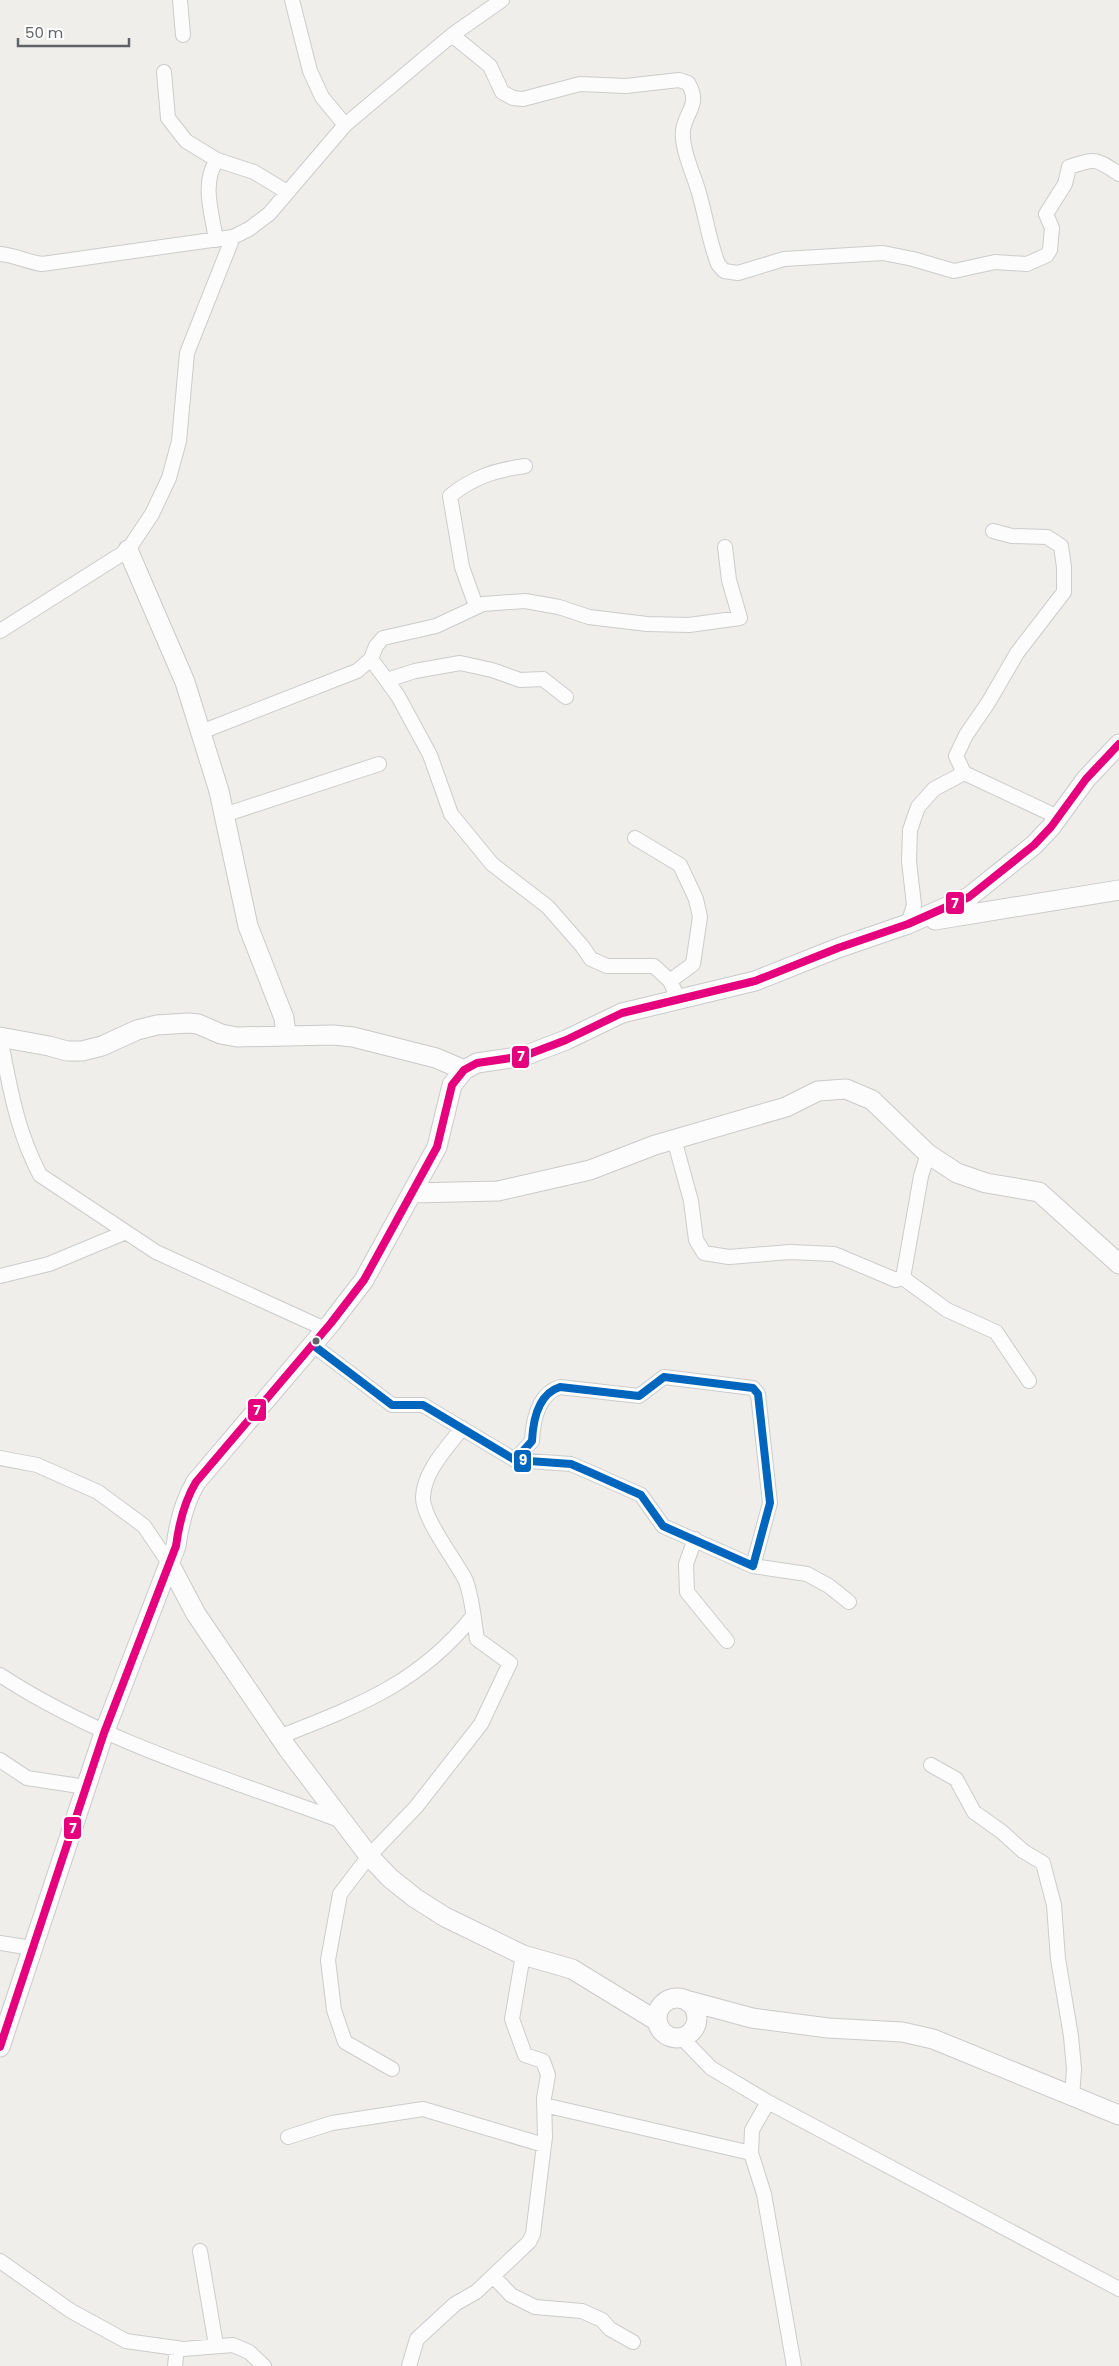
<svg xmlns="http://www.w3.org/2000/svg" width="1119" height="2366" font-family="Poppins,sans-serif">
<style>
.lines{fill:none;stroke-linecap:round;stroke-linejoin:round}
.street-casing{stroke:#cbcccc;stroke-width:16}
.secondary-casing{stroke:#cacacb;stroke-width:21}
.street{stroke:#fdfcfc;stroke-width:14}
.secondary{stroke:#fdfcfc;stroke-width:19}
.bus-1-casing{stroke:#fff;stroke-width:11}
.bus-2-casing{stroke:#fff;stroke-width:11}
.bus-1{stroke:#0065bd;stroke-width:8}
.bus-2{stroke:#e5007d;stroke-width:8}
.bus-dot{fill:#5f6368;stroke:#fff;stroke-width:2}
.line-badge{stroke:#fff;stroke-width:2}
.badge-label{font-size:14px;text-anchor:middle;font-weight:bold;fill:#fff}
</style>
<rect width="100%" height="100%" fill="#efeeea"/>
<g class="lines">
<g class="street-casing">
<path id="street" d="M180,0L183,35
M292,0L310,71L322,97L345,125
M452,35L490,66L502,92L513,98L523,99L580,84L626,86L679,80L688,83C701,104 686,111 683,130C681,149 694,175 699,193C706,217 709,241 718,264L724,271L738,273L784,259L883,253L913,259L954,271L995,262L1027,264L1047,255L1050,250L1052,228L1046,214L1065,184L1069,167C1096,158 1095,158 1119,174
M164,72L168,118L186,141L217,160
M216,240C212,213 201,183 217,160L254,172L287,192
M0,254C15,255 27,262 42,264L233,237L249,229L269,214L345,125L452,35L502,0
M993,531L1012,536L1047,537L1061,546L1064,567V592L1017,653L988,703L966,735L956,756L964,773L1058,817
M476,606L462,567L450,496C473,477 496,470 525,466
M0,631L128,550L152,514L169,478L179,441L187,353L233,237
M371,659L398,696L430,755L451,814L492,864L548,907L582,946L591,959L607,966H654L670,981L679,1000
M387,680L415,671L460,663L492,670L520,680L543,679L566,697
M201,732L357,671L371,659L376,646L383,638L436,626L483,604L525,601L559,607L589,617L647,624L689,625L740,618L729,580L725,547
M224,815L379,764
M635,838L680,865L696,899L700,917L693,964L670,981
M908,924L914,905L909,861L910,830L918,807L934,789L964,773
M0,1037C10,1087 16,1129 40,1175L156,1252L325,1329
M674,1139L691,1201L696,1240L704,1253L729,1257L790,1252L834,1254L896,1280L903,1278L921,1176L928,1154
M0,1276L49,1264L126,1232
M903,1278L947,1310L996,1332L1029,1381
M313,1345L392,1405H423L515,1460L571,1464L594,1474L641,1495L663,1526L753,1566L770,1503L758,1394L753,1388L664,1377L639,1396L560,1387C538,1394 533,1420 532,1441L515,1460
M0,1458L37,1465L98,1492L144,1526L169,1563
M695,1539L686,1564L687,1592L727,1641
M753,1566L807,1574L829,1586L849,1602
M0,1675C104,1743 226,1778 342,1821
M279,1737C357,1706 419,1684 473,1616
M0,1760L27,1778L86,1787
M931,1765L956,1779L974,1812L1002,1832L1023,1851L1043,1863L1054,1905L1058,1959L1071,2036L1074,2069L1072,2097
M0,1943L32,1948
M682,2038L711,2068L768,2102L1119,2289
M392,2069L345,2042L334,2010L328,1960L340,1894L369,1856L416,1807L481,1724L510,1663L477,1639C474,1622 472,1594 465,1579C455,1560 422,1517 423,1497C424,1471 447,1448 462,1428
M768,2102L752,2130L751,2153L764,2194L794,2366
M544,2105L751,2153
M288,2137L332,2123L423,2109L544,2145
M200,2251L216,2345
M0,2261L71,2311L126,2341L183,2349L233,2345L249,2352L264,2366
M493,2276L511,2295L535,2307L582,2311L602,2320L610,2329L633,2342
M175,2366L177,2348
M409,2366L417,2339L455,2304L476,2292L529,2242L533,2234L545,2137L544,2098L548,2075L543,2061L525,2055L512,2019L523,1955"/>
</g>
<g class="secondary-casing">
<path id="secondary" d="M128,550L185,682L219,791L248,926L284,1018L286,1035
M935,920L1119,890
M0,1037L49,1046L67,1051H82L102,1046L137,1030L157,1025L188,1023L198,1024L221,1034L237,1037L333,1035L353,1037L436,1058L464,1070
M412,1193L498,1191L590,1170L655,1145L786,1107L818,1091L846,1089L872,1100L928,1154L957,1173L986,1183L1039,1192L1119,1264
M169,1563L196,1614L288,1749L369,1856L390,1878L415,1898L445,1917L523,1955L572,1969L657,2021
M657 2018a20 20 0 1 1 40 0a20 20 0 1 1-40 0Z
M689,2001L752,2018L828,2028L902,2032L933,2039L1119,2115
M0,2047L104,1733L176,1546C179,1523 184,1502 196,1482L331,1323L364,1280L437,1147L452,1085L464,1070L477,1063L524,1056L566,1040L622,1013L755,981L838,948L908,924L969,897L1034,845L1051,827L1086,779L1119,744"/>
</g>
<use href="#street" class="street"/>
<use href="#secondary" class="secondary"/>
<g class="bus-1-casing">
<path id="bus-1" d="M313,1345L392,1405H423L515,1460L571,1464L594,1474L641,1495L663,1526L753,1566L770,1503L758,1394L753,1388L664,1377L639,1396L560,1387C538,1394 533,1420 532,1441L515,1460"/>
</g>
<g class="bus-2-casing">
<path id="bus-2" d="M0,2047L104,1733L176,1546C179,1523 184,1502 196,1482L331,1323L364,1280L437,1147L452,1085L464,1070L477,1063L524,1056L566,1040L622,1013L755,981L838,948L908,924L969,897L1034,845L1051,827L1086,779L1119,744"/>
</g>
<use href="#bus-1" class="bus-1"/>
<use href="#bus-2" class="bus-2"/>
</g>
<circle class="bus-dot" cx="316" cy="1341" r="4.5"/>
<g class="line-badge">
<rect x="945" y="891" width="20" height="24" rx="5" fill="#e5007d"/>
<rect x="511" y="1045" width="19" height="24" rx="5" fill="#e5007d"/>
<rect x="247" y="1398" width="20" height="24" rx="5" fill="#e5007d"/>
<rect x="513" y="1449" width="19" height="24" rx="5" fill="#0065bd"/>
<rect x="63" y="1816" width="19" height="24" rx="5" fill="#e5007d"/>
</g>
<g class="badge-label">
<text x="955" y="908">7</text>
<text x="521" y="1061">7</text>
<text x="257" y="1415">7</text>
<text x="523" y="1465">9</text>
<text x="73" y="1833">7</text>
</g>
<path d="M18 38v8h111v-8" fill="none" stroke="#5f6368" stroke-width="2.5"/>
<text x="25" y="38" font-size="15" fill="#5f6368" stroke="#ffffff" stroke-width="4" paint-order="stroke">50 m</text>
</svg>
